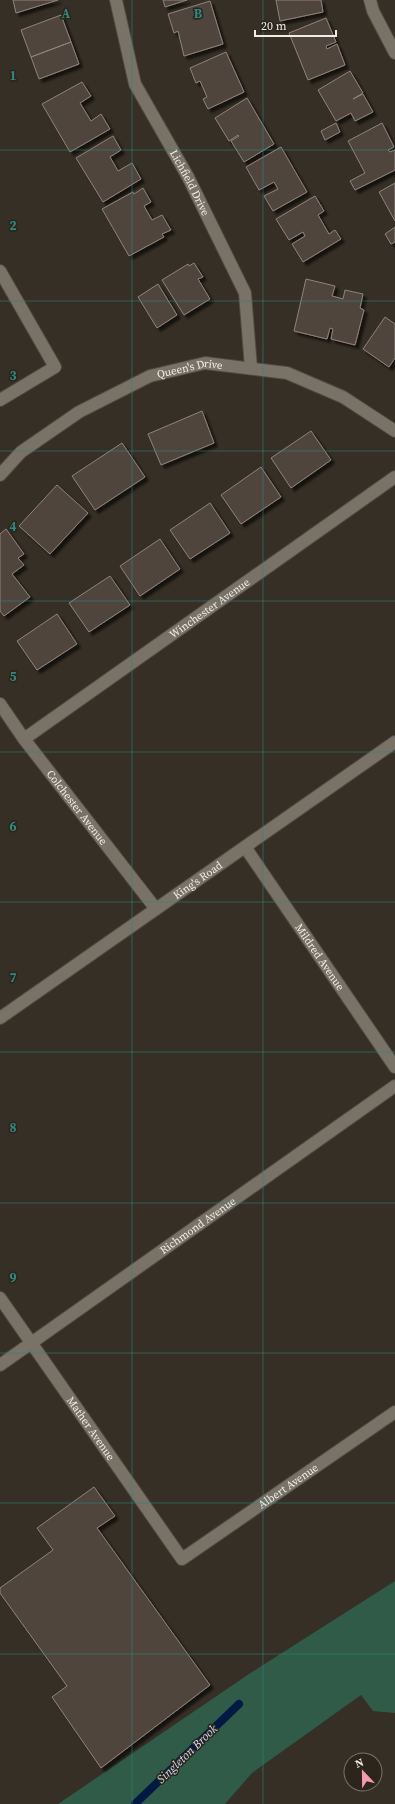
<svg xmlns="http://www.w3.org/2000/svg" width="395" height="1804" font-family="'Source Serif 4',serif">
<style>
.green{fill:#2f5b48}
.lines{fill:none;stroke-linecap:round;stroke-linejoin:round}
.stream{stroke:#021a43;stroke-width:8}
.building{fill:#4f453d;stroke:#8f847b;filter:url(#shadow)}
.minor-casing{stroke:#4f4a42;stroke-width:14}
.minor{stroke:#797267;stroke-width:12}
.grid{fill:none;stroke:#318880;stroke-width:1;stroke-opacity:0.55}
.labels{text-anchor:middle;dominant-baseline:central;stroke-width:3;stroke-linejoin:round;paint-order:stroke}
.street-label{font-size:11px;fill:#f0ede6;stroke:#2b251b}
.water-label{font-size:12px;font-style:italic;fill:#cbdefb;stroke:#2b251b}
.grid-label{font-size:13px;text-anchor:middle;font-weight:bold;fill:#318880;stroke:#2b251b;stroke-width:3;stroke-linejoin:round;paint-order:stroke}
</style>
<defs>
<filter id="shadow"><feDropShadow dx="3.5" dy="3.5" stdDeviation="1" flood-color="#0009"/></filter>
</defs>
<rect width="100%" height="100%" fill="#352f25"/>
<path class="green" d="M395,1581V1713L373,1711L361,1695L252,1773L225,1804H58L249,1674Z"/>
<g class="lines">
<path class="stream" d="M135,1804L239,1704"/>
</g>
<path class="building" d="M13,0H58L16,13Z
M163,0H187L165,7Z
M276,0H321L323,12L280,21Z
M210,1L223,44L184,56L178,31L174,33L168,14Z
M61,15L71,42L31,57L21,30Z
M326,18L336,42L326,46L327,49L337,44L345,65L308,80L289,33Z
M71,42L79,64L39,79L31,57Z
M226,52L244,92L208,109L203,99L207,97L200,81L196,83L190,68Z
M350,71L363,93L353,99L363,94L373,112L355,121L351,113L336,121L318,90Z
M82,82L91,96L80,103L91,121L101,114L110,129L70,152L42,104Z
M247,98L274,144L244,162L231,141L239,136L238,135L229,141L215,118Z
M336,123L340,132L325,140L321,131Z
M382,123L394,147L388,150L390,152L395,150V170L355,190L350,181L365,173L348,141Z
M113,136L121,150L110,157L118,171L132,163L141,179L103,202L76,158Z
M281,147L307,192L273,211L264,196L278,189L274,182L259,190L246,167Z
M395,183V221L379,192Z
M143,188L151,202L144,206L152,220L162,215L171,230L162,234L164,237L129,256L102,209L133,192L134,194Z
M315,196L324,211L318,215L329,234L335,230L341,239L303,262L292,244L305,236L303,232L289,240L276,219Z
M395,227V242L391,244L385,234Z
M194,263L203,277L198,279L210,299L184,315L162,280L188,264L189,266Z
M306,279L335,286L332,296L343,299L345,290L363,294L360,308L364,310L355,345L331,339L333,329L330,328L327,339L294,331Z
M158,284L177,315L157,328L138,297Z
M385,317L395,324V358L389,367L363,349Z
M202,411L214,443L161,465L148,434Z
M311,431L331,460L291,488L271,458Z
M122,443L145,477L95,510L72,476Z
M261,467L281,497L241,524L221,495Z
M57,485L88,513L50,554L19,526Z
M210,503L230,533L190,559L170,530Z
M6,529L24,554L18,558L24,565L12,574L30,597L4,616L0,611V534Z
M160,539L180,569L140,596L120,566Z
M110,576L130,605L89,632L69,603Z
M57,614L77,644L37,670L17,641Z
M94,1487L115,1516L97,1528L210,1685L101,1768L52,1697L67,1686L0,1593V1588L53,1550L37,1528Z"/>
<g class="lines">
<g class="minor-casing">
<g id="minor">
<path id="s1" d="M116,0L135,84L188,177L245,293L251,368"/>
<path d="M370,0L373,11L395,53"/>
<path d="M0,271L55,367L0,400"/>
<path id="s2" d="M0,475L21,452L79,412L150,376L205,363L287,373L343,397L395,431"/>
<path id="s3" d="M0,704L24,739L156,909"/>
<path id="s4" d="M24,739L395,477"/>
<path id="s5" d="M245,847L395,1067"/>
<path id="s6" d="M0,1018L395,742"/>
<path id="s7" d="M0,1298L182,1559L395,1412"/>
<path id="s8" d="M0,1365L395,1086"/>
</g>
</g>
<use href="#minor" class="minor"/>
</g>
<path class="grid" d="M132,0V1804M263,0V1804M0,150H395M0,301H395M0,451H395M0,601H395M0,752H395M0,902H395M0,1052H395M0,1203H395M0,1353H395M0,1503H395M0,1654H395"/>
<g class="labels">
<g class="street-label">
<text stroke="none"><textPath href="#s1" startOffset="199">Lichfield Drive</textPath></text>
<text stroke="none"><textPath href="#s2" startOffset="222">Queen's Drive</textPath></text>
<text stroke="none"><textPath href="#s4" startOffset="227">Winchester Avenue</textPath></text>
<text stroke="none"><textPath href="#s3" startOffset="129">Colchester Avenue</textPath></text>
<text stroke="none"><textPath href="#s6" startOffset="241">King's Road</textPath></text>
<text stroke="none"><textPath href="#s5" startOffset="133">Mildred Avenue</textPath></text>
<text stroke="none"><textPath href="#s8" startOffset="242">Richmond Avenue</textPath></text>
<text stroke="none"><textPath href="#s7" startOffset="159">Mather Avenue</textPath></text>
<text stroke="none"><textPath href="#s7" startOffset="447">Albert Avenue</textPath></text>
</g>
<g class="water-label">
<text transform="translate(187 1754) rotate(-44)">Singleton Brook</text>
</g>
</g>
<g class="grid-label">
<text x="66" y="18">A</text>
<text x="198" y="18">B</text>
<text x="13" y="80">1</text>
<text x="13" y="230">2</text>
<text x="13" y="380">3</text>
<text x="13" y="531">4</text>
<text x="13" y="681">5</text>
<text x="13" y="831">6</text>
<text x="13" y="982">7</text>
<text x="13" y="1132">8</text>
<text x="13" y="1282">9</text>
</g>
<g transform="translate(363 1772) rotate(338)"><circle r="19" fill="#2b251b" stroke="#7a756c"/>
<path d="M0-3L7 15L0 10L-7 15Z" fill="#f29aaf"/>
<text y="-6" font-size="11" font-weight="bold" text-anchor="middle" fill="#f0ede6">N</text>
</g>
<path d="M255 30v6h81v-6" fill="none" stroke="#f0ede6" stroke-width="2"/>
<text x="261" y="30" font-size="12" fill="#f0ede6" stroke="#2b251b" stroke-width="3" paint-order="stroke">20 m</text>
</svg>
